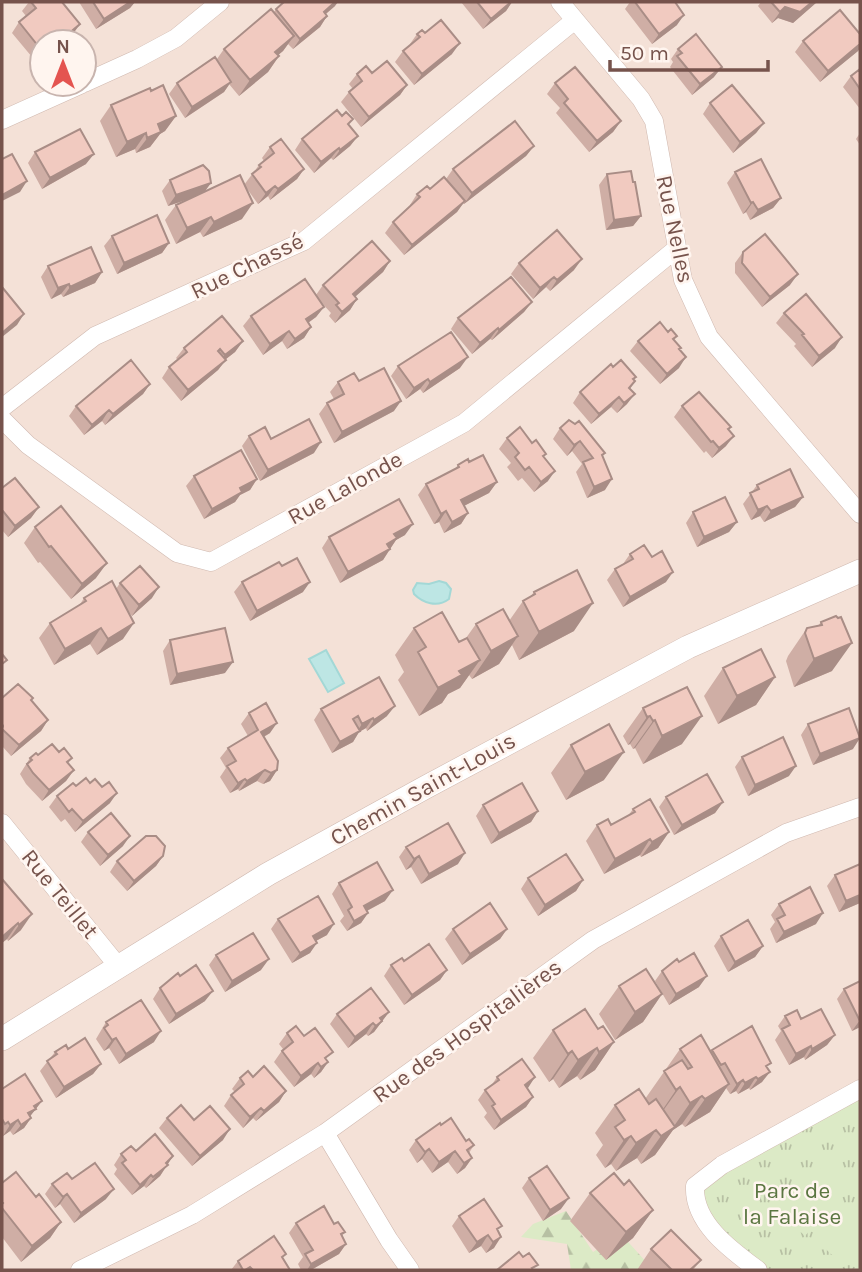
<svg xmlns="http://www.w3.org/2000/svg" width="862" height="1272" font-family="Karla,sans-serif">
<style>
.residential{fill:#f4e1d7;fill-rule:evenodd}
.forest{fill:url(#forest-firs)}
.park{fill:url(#park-tufts)}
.garden{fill:#dceac6}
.water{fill:#bde6e4;stroke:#a3d8d6;stroke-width:2}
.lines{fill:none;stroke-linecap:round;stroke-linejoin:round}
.minor-casing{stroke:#d0b9b0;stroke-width:19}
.tertiary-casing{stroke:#d0b9b0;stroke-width:24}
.minor{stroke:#fff;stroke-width:18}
.tertiary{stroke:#fff;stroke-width:23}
.wall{fill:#cfaea5}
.shaded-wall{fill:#a98d86}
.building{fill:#f1cac0;stroke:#a98d86;stroke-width:2}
.labels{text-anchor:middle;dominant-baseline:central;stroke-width:5;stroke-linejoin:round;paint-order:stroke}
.street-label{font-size:23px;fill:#76534c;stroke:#fff5ef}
.park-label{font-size:23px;fill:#5b7641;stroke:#fff5ef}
</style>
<defs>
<pattern id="forest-firs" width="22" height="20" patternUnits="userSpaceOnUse" patternTransform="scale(1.75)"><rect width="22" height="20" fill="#dceac6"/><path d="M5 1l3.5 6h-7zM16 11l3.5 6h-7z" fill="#b7c0a3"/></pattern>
<pattern id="park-tufts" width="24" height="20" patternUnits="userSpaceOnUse" patternTransform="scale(1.75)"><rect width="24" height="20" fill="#dceac6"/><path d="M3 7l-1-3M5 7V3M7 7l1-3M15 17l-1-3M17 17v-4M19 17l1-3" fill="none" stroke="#b7c0a3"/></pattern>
</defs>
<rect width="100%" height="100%" fill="#fcf1e8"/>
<path class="residential" d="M2,2H860V1089L758,1270H2ZM42,42H84V84H42Z"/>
<path class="forest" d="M566,1211L593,1252L621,1234L648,1264L640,1270H571L567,1244L521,1237L533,1224Z"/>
<path class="park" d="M860,1089V1270H758L721,1242L695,1186Z"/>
<path class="garden" d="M830,1158L855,1180L805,1236L780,1213Z
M860,1195V1245L843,1265L818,1242Z"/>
<path class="water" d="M439,581L446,583L451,589L449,599C437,608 423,603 414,594L413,590L417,583L429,584Z
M326,650L344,683L328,692L309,659Z"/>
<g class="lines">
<g class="minor-casing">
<path id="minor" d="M560,2L641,99L654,121L683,280L709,337L860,514
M84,83L137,59L176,38L220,2
M2,120L82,84
M2,408L95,336L304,241L575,20
M2,419L28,445L177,553L211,562L464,423L676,249
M2,823L118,966
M325,1133L389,1240L410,1270
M80,1270L192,1215L325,1133L593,940L786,833L860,807
M758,1270C731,1250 693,1223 695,1186L722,1165L860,1089"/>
</g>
<g class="tertiary-casing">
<path id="tertiary" d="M2,1039L268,874L426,787L688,647L860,571"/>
</g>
<use href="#minor" class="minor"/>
<use href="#tertiary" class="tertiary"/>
</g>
<path class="wall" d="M29,2H62L73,34L64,42H42V49L32,57L12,33L19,22L26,16L22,11Z
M79,2H135L130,8L96,29Z
M461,2H512L506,11L483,29Z
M630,2H675L677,25L652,44L625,9Z
M761,2H817L793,23L778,18L772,23L758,6Z
M335,6L326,14L327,16L320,27L293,49L288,44L283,51L278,55L279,56L268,72L239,96L229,84L224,92L185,118L169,94L177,83L217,59L224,49L274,12L276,9Z
M425,33L452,54L414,85L395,62L403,51L411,45L410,44L417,34Z
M860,34V48L858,51L820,82L795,52L803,41Z
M678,49L714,77L692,95L670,67L673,62L671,59Z
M860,69V109L843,87L851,76Z
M372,73L407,85L400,95L361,127L341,102L349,92L353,89L349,84L357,74Z
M555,83L621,121L613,132L589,152L556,113L560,108L547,94Z
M151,91L176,116L165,131L160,134L150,147L136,153L135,149L116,157L100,121L111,105Z
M710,103L764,123L756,133L733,153L703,114Z
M349,125L358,136L350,146L333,160L331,158L314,173L295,150L302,139Z
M860,133V145L856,139Z
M534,146L526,156L464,204L463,203L457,212L404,255L385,233L393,222L411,206L410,205L417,194L430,189L446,179L453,169Z
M270,147L304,169L297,179L270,200L268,196L258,204L245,186L242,219L203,237L200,232L176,244L165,220L176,205L186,200L168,206L162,191L170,180L206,191L244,185L259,165L264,161L262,158Z
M35,152L86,164L42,189L28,163Z
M735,172L781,198L773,208L750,220L746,212L743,214L727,183Z
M607,174L641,216L633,226L606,230L599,185Z
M112,236L169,243L162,253L117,274L104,246Z
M743,252L790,285L762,307L735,273V263Z
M390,261L383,272L355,296L357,299L350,310L335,323L329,316L331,313L319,300L324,307L316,317L308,323L311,327L304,338L287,349L282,341L263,355L243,326L251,316L316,295L323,285Z
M519,263L574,270L550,291L546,287L533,299L511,274Z
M48,266L102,272L95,283L63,297L61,294L51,299L41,277Z
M532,302L524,312L492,340L490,339L472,354L451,329L458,318Z
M784,313L835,348L812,367L794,346L796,344L776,323Z
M668,332L677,336L674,340L679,368L660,384L630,351L638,341Z
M243,341L235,352L226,359L218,370L181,401L162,378L169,367L178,360L176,358L184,348Z
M398,366L460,368L423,393L420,389L406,399L391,376Z
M613,367L635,381L630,389L627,404L617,413L611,407L591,424L573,403L580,392Z
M359,381L394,411L334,443L319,414L327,403L334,399L330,392L338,382Z
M150,384L143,394L105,425L102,421L84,435L69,416L76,406Z
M682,406L729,429L726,446L712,458L706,451L704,453L674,417Z
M560,428L605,453L602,457L605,490L587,498L576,472L582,464L572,451L567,456L553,439Z
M249,436L271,439L314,453L260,481L242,446Z
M507,438L532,443L546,454L544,457L548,481L534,492L522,478L518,481L507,467L511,463L499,449Z
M469,462L497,482L489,493L464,506L468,513L461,524L444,533L439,522L434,524L418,495L426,484L455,469L458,465Z
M194,476L257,479L250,490L240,495L235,502L204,519L186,486Z
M757,485L803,497L795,507L764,522L760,516L751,520L743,504Z
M2,488L39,507L31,518L8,537L2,530Z
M693,512L737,522L729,532L697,547L686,523Z
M35,527L96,578L71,599L40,562L38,563L24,543Z
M405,535L396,540L383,560L340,583L322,548L329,537Z
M630,554L666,582L623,607L607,580L615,569L623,564Z
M282,566L303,592L250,621L234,592L242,582Z
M120,583L152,598L132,616L128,611L123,639L97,655L90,644L54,665L39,638L50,623L79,606L84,598L116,589Z
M534,592L574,631L519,660L512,645L499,664L472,679L469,675L460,688L448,694L442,703L419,716L398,680L404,672L395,655L414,628L459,642L466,638L476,624L509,621L523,601L530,597Z
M836,616L832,671L794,687L786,661L788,656L807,628L818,626L821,622Z
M170,640L225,673L170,685L163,651Z
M723,668L775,677L756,705L718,724L704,696Z
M2,698L31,700L48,720L41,731L11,756L2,746Z
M643,708L682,744L643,764L635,748L633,749L630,744L628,745L623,736Z
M321,709L387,716L367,731L366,728L359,732L353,742L332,753L314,720Z
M249,713L270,733L264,737L277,770L270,781L263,784L257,781L239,791L238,789L230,793L220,777L226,768L220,758L228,748L248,736L241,724Z
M808,724L853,749L813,765L801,735Z
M571,745L604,780L566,800L551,773Z
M59,752L72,758L68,763L74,770L66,781L42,801L26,784L20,774L30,758L38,755Z
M742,757L789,776L748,796L735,767Z
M90,783L110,803L75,832L65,819L61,822L49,807L57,796L76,786Z
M666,797L723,802L715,813L674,835L659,807Z
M483,805L538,811L531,822L491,844L476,816Z
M633,809L669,832L658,848L641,857L640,855L604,874L586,841L597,825H611L628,816Z
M88,832L123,846L100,866L81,842Z
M406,847L458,864L421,884L411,867L406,870L399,857Z
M163,856L156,866L127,891L110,872L117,861Z
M860,864V903L839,912L827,886L835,875Z
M528,878L583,880L576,891L538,916L521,889Z
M2,879L21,930L8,941L7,939L2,943Z
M339,883L385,901L367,911L368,913L361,923L347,931L340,921L344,916L332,894Z
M779,904L816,924L776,943L770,929L775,922L771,915Z
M278,919L327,935L316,941L310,953L292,963L271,929Z
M453,929H507L500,939L462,965L445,939Z
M721,936L763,946L755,957L728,972L714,946Z
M216,955L261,970L225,992L209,965Z
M404,961L447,970L440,980L404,1005L384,976L391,965Z
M662,971L699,987L669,1005L655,981Z
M860,981V1027L852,1031L837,999L844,989Z
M619,986L662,994L643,1022L615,1040L599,1014Z
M160,988L205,1001L169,1024L153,999Z
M389,1012L374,1032L368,1036L366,1034L348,1048L330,1024L337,1014Z
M785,1016L835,1035L827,1045L805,1060L804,1057L789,1065L775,1040L781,1031L778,1026Z
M106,1022L154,1042L119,1064L109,1048L104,1051L96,1039Z
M598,1029L614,1042L595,1070L580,1080L577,1076L559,1088L553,1079L549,1082L533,1058L553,1030Z
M287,1033L304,1036L328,1062L321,1072L314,1078L311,1074L294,1087L274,1062L283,1049L279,1044Z
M68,1049L101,1064L93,1074L56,1098L40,1071L55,1052Z
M680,1049L711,1052L712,1050L768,1068L762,1082L750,1090L749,1088L738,1094L736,1091L730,1094L726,1088L710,1112L685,1127L682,1124L673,1130L655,1155L641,1164L637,1158L616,1171L611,1164L605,1168L596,1155L603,1145L595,1133L615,1105L645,1099Z
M253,1077L286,1091L279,1102L256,1121L253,1118L243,1128L224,1106L231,1095L235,1092L232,1089L240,1078Z
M497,1077L527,1088L533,1097L526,1107L494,1130L484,1117L487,1113L478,1100L485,1090L491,1086Z
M2,1089L42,1101L30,1116L31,1118L24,1128L13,1135L10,1131L3,1136L2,1135Z
M167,1118L194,1120L223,1140L192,1166L159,1128Z
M441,1125L474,1145L469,1153L472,1158L465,1168L457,1174L448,1162L432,1173L422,1159L417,1163L409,1150L416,1140Z
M136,1151L173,1156L160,1176L146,1188L144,1186L132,1195L114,1174L117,1169L114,1165L121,1154Z
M529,1178L561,1209L543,1221L522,1188Z
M72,1179L106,1199L74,1223L60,1204L55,1208L45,1194L52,1184Z
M2,1183L36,1197L61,1222L50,1238L21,1262L2,1237Z
M624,1185L653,1210L633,1238L606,1260L570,1221L590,1193Z
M459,1216L498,1231L494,1248L486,1253L481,1246L469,1253L452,1226Z
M296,1223L334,1224L345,1232L342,1236L346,1244L339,1254L311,1270H301L298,1264L303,1257L289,1233Z
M651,1249L701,1260L693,1270H637Z
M283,1258L290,1270H231L238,1261Z"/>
<path class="shaded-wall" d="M130,2H135L130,8L96,29L104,19Z
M335,2H338L335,6L316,22L324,12Z
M511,2H512L506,11L483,29L491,19Z
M812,2H817L793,23L778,18L772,23L780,12L785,7Z
M684,15L677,25L652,44L659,34Z
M327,16L320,27L293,49L300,39Z
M80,24L73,34L64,42H59Z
M294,36L283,51L264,67L275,52Z
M460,43L452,54L414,85L422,74Z
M42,44V49L32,57L39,47Z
M860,44V48L858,51L820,82L828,71Z
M279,56L268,72L239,96L250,80Z
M722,67L714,77L692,95L700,84Z
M231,82L224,92L185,118L192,107Z
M407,85L400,95L361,127L369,117Z
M176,116L165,131L160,134L150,147L136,153L158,124Z
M621,121L613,132L589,152L597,141Z
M764,123L756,133L733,153L740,142Z
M146,133L135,149L116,157L127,142Z
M358,136L350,146L333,160L340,150Z
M534,146L526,156L464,204L472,193Z
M339,148L331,158L314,173L321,162Z
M94,154L86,164L42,189L50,178Z
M304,169L297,179L270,200L278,189Z
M27,181L20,192L2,201V195Z
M211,183L203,194L168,206L176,195Z
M275,186L268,196L258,204L266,193Z
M781,198L773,208L750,220L758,210Z
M465,201L457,212L404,255L412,245Z
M753,202L746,212L743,214L751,203Z
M253,203L242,219L203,237L214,222Z
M641,216L633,226L606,230L614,220Z
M211,217L200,232L176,244L187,228Z
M169,243L162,253L117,274L124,263Z
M582,259L574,270L550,291L557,280Z
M390,261L383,272L346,305L353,294Z
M102,272L95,283L63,297L70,287Z
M798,274L790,285L762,307L770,297Z
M554,277L546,287L533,299L540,288Z
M69,284L61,294L51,299L58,288Z
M357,299L350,310L335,323L342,312Z
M532,302L524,312L492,340L499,330Z
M324,307L316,317L298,330L306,319Z
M24,314L17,325L2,337V333Z
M311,327L304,338L287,349L295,339Z
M498,328L490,339L472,354L480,343Z
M289,331L282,341L263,355L270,344Z
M842,337L835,348L812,367L819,356Z
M243,341L235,352L217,366L225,355Z
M468,357L460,368L423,393L430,382Z
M686,357L679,368L660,384L667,374Z
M226,360L218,370L181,401L188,390Z
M428,379L420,389L406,399L414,388Z
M150,384L143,394L105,425L113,414Z
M635,394L627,404L617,413L624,403Z
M619,397L611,407L591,424L599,414Z
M401,401L394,411L334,443L342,432Z
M109,410L102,421L84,435L92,425Z
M734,436L726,446L712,458L719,448Z
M580,441L572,451L567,456L574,445Z
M321,442L314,453L260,481L268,470Z
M555,471L548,481L534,492L541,482Z
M257,479L250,490L240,495L235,502L204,519L212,509L240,488Z
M612,479L605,490L587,498L594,487Z
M497,482L489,493L454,511L461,500Z
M803,497L795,507L764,522L771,511Z
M767,506L760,516L751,520L758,510Z
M39,507L31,518L8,537L15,526Z
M446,511L439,522L434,524L441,514Z
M468,513L461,524L444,533L452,522Z
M737,522L729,532L697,547L704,537Z
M413,524L405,535L396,540L390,549L380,554L394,534Z
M390,549L383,560L340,583L348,572Z
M107,563L96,578L71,599L82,584Z
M673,572L666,582L623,607L630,597Z
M310,582L303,592L250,621L257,611Z
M159,587L152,598L132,616L139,605Z
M593,603L574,631L519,660L539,632Z
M134,623L123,639L97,655L108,639Z
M101,628L90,644L54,665L65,649Z
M518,636L499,664L472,679L491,651Z
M852,643L832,671L794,687L814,659Z
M480,660L460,688L448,694L442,703L419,716L438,688L459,671Z
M233,662L225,673L170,685L177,674Z
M775,677L756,705L718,724L737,696Z
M395,706L387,716L367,731L374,720Z
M650,716L630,744L628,745L647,717Z
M702,716L682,744L643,764L662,736Z
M373,718L366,728L359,732L353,742L332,753L340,742L356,733L362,724Z
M48,720L41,731L11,756L19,745Z
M655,720L635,748L633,749L653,721Z
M277,723L270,733L254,742L261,732Z
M860,738L853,749L813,765L820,754Z
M624,752L604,780L566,800L585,772Z
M796,766L789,776L748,796L755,785Z
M74,770L66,781L42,801L49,790Z
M265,770L257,781L239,791L247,781Z
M277,770L270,781L263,784L271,773Z
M245,779L238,789L230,793L238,783Z
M117,793L110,803L75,832L83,821Z
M723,802L715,813L674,835L682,825Z
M538,811L531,822L491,844L499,833Z
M669,832L658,848L641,857L652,842Z
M130,836L123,846L100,866L108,855Z
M650,839L640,855L604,874L615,859Z
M465,853L458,864L421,884L429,874Z
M163,856L156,866L127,891L134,881Z
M419,856L411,867L406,870L414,859Z
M583,880L576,891L538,916L545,905Z
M393,890L385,901L357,916L364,906Z
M860,895V903L839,912L846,901Z
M368,913L361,923L347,931L354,921Z
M823,913L816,924L776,943L784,932Z
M32,914L21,930L8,941L19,925Z
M18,923L7,939L2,943V937Z
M334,924L327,935L306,946L313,936Z
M507,929L500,939L462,965L470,954Z
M317,943L310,953L292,963L300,953Z
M763,946L755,957L728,972L735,962Z
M269,959L261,970L225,992L232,981Z
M447,970L440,980L404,1005L412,995Z
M707,976L699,987L669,1005L676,994Z
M213,991L205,1001L169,1024L176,1014Z
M662,994L643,1022L615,1040L635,1012Z
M389,1012L374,1032L368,1036L380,1018Z
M860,1020V1027L852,1031Z
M373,1023L366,1034L348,1048L355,1037Z
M161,1031L154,1042L119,1064L126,1054Z
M835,1035L827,1045L805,1060L812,1049Z
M116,1038L109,1048L104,1051L112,1040Z
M614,1042L595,1070L580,1080L599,1052Z
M811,1046L804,1057L789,1065L796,1054Z
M597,1048L577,1076L559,1088L578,1060Z
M572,1051L553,1079L549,1082L568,1054Z
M328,1062L321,1072L314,1078L321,1067Z
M318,1063L311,1074L294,1087L301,1076Z
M101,1064L93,1074L56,1098L64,1087Z
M770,1072L762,1082L750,1090L758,1079Z
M535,1077L528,1088L518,1096L525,1085Z
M756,1077L749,1088L738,1094L745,1083Z
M743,1080L736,1091L730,1094L737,1084Z
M729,1084L710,1112L685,1127L705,1099Z
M680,1087L660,1115L657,1118L676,1090Z
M286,1091L279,1102L256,1121L264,1111Z
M702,1096L682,1124L673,1130L655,1155L641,1164L661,1136L672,1129L690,1103Z
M533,1097L526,1107L494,1130L501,1120Z
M42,1101L28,1119L21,1124L34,1106Z
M261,1108L253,1118L243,1128L250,1117Z
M31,1118L24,1128L13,1135L21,1125Z
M18,1120L10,1131L3,1136L10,1125Z
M230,1129L223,1140L192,1166L200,1156Z
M656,1130L637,1158L616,1171L636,1143Z
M631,1136L611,1164L605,1168L624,1140Z
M429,1149L422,1159L417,1163L425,1152Z
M455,1151L448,1162L432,1173L439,1162Z
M173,1156L160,1176L146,1188L166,1163Z
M472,1158L465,1168L457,1174L464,1163Z
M151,1175L144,1186L132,1195L140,1185Z
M114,1189L106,1199L74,1223L81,1213Z
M67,1194L60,1204L55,1208L63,1197Z
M569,1198L561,1209L543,1221L550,1210Z
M653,1210L633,1238L606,1260L626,1232Z
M61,1222L50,1238L21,1262L32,1246Z
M488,1235L481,1246L469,1253L477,1242Z
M501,1237L494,1248L486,1253L493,1242Z
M346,1244L339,1254L311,1270H307L311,1264Z"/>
<path class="building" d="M31,2H62L80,24L61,40L56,33L45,42H42V44L39,47L19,22L36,8Z
M93,2H130L104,19Z
M284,2H335L324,12L327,16L300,39L276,9Z
M477,2H511L491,19Z
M635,2H675L684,15L659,34Z
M771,2H812L800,12L785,7L780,12Z
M271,9L294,36L275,52L279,56L250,80L224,49Z
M840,10L860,34V44L828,71L803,41Z
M441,20L460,43L422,74L403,51L420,37L417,34L422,30L425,33Z
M696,34L722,67L700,84L677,56L682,53L678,49Z
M215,57L231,82L192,107L177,83Z
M387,61L407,85L369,117L349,92L362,81L357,74L366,66L372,73Z
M575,67L621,121L597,141L564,103L568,99L555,83Z
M860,69V89L851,76Z
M163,85L176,116L158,124L161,132L147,138L146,133L127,142L111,105L150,88L151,91Z
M732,85L764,123L740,142L710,103Z
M337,110L342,116L346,112L353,119L348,124L358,136L340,150L339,148L321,162L302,139Z
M515,121L534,146L472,193L453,169Z
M80,129L94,154L50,178L35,152Z
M281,139L304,169L278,189L275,186L266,193L252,174L261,167L259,165L274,153L270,147Z
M12,154L27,181L2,195V159Z
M761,159L781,198L758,210L753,202L751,203L735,172Z
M203,165L209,171L211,183L176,195L170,180Z
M631,171L633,182H635L641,216L614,220L607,174Z
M240,175L253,203L214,222L211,217L187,228L176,205Z
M444,177L465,201L412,245L393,222L420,197L417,194L427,186L430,189Z
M157,215L169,243L124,263L112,236Z
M557,230L582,259L557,280L554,277L540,288L519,263Z
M765,234L798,274L770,297L742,263L743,252Z
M372,241L390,261L353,294L357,299L342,312L336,305L339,303L323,285Z
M91,247L102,272L70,287L69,284L58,288L48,266Z
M511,277L532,302L499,330L498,328L480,343L458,318Z
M305,279L324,307L306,319L311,327L295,339L289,331L270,344L251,316Z
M2,287L24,314L2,333Z
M806,294L842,337L819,356L802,335L804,334L784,313Z
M222,316L243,341L225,355L220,349L218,351L226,360L188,390L169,367L187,352L184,348Z
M660,322L668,332L671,329L677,336L673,339L681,348L679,349L686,357L667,374L638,341Z
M451,332L468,357L430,382L428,379L414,388L398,366Z
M131,360L150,384L113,414L109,410L92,425L76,406Z
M621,360L636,377L633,379L635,381L629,388L635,394L624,403L619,397L599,414L580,392L611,364L613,367Z
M384,368L401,401L342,432L327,403L344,394L338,382L354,373L359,381Z
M699,392L731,427L728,429L734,436L719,448L713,441L711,442L682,406Z
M309,419L321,442L268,470L249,436L265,427L271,439Z
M569,420L575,424L579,421L605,453L602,455L612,479L594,487L583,462L593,458L580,441L574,445L560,428Z
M520,427L532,443L536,440L546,454L543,456L555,471L541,482L529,467L525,470L515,457L519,453L507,438Z
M241,450L257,479L240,488L242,492L212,509L194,476Z
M483,455L497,482L461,500L468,513L452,522L446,511L441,514L426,484L459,467L458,465L468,459L469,462Z
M790,469L803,497L771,511L767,506L758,510L750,493L759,489L757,485Z
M15,478L39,507L15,526L2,510V488Z
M725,497L737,522L704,537L693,512Z
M399,499L413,524L394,534L397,538L387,544L390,549L348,572L329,537Z
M61,506L107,563L82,584L51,546L49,547L35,527Z
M644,545L652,557L662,551L673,572L630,597L615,569L633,559L630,554Z
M297,558L310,582L257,611L242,582L279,562L282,566Z
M140,566L159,587L139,605L120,583Z
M577,570L593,603L539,632L523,601L535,594L534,592Z
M112,581L134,623L108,639L101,628L65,649L50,623L86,601L84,598Z
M503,609L518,636L491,651L476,624Z
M442,612L459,642L467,638L480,660L459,671L462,675L438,688L418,652L426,647L414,628Z
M836,616L838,618L841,617L852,643L814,659L805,633L807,628L822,625L821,622Z
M225,628L233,662L177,674L170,640Z
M761,649L775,677L737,696L723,668Z
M2,654L7,660L2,664Z
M379,677L395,706L374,720L373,718L362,724L358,716L353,719L360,731L340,742L321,709Z
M18,684L33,698L31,700L48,720L19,745L2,729L3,726L2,724V698Z
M687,687L702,716L662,736L655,720L653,721L650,716L647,717L643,708Z
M266,703L277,723L261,732L278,761L277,770L271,773L265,770L247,781L245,779L238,783L227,766L236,761L228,748L258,730L249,713Z
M849,708L860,738L820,754L808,724Z
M609,724L624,752L585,772L571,745Z
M783,737L796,766L755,785L742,757Z
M52,744L59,752L64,748L72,758L67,762L74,770L49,790L33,773L27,764L32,760L30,758L36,753L38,755Z
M707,774L723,802L682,825L666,797Z
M86,778L90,783L95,779L102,787L109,782L117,793L83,821L72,809L69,812L57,796L73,783L76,786Z
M522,783L538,811L499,833L483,805Z
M650,799L669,832L652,842L650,839L615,859L597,825L608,819L611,825L635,812L633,809Z
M111,813L130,836L108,855L88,832Z
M448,823L465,853L429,874L419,856L414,859L406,847Z
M146,836H156L165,846L163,856L134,881L117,861Z
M566,854L583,880L545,905L528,878Z
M377,862L393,890L364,906L368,913L354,921L348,910L352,907L339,883Z
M860,864V895L846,901L835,875Z
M2,879L32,914L19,925L18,923L2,937Z
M810,887L823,913L784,932L777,919L785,915L779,904Z
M318,896L334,924L313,936L317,943L300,953L278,919Z
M490,903L507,929L470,954L453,929Z
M748,920L763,946L735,962L721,936Z
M253,933L269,959L232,981L216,955Z
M429,944L447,970L412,995L391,965L402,958L404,961Z
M694,953L707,976L676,994L662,971L677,959L679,962Z
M196,965L213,991L176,1014L160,988L178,973L180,976Z
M646,969L662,994L635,1012L619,986Z
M860,981V1021L844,989Z
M371,988L389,1012L380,1018L382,1021L376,1026L373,1023L355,1037L337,1014Z
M141,1000L161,1031L126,1054L116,1038L112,1040L104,1028L108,1025L106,1022Z
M585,1009L598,1029L603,1026L614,1042L599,1052L597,1048L578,1060L572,1051L568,1054L553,1030Z
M821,1009L835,1035L812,1049L811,1046L796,1054L782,1029L790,1025L785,1016L797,1010L801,1019Z
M296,1026L304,1036L315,1028L333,1052L325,1058L328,1062L321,1067L318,1063L301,1076L282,1051L293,1042L287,1033Z
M752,1026L771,1063L766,1066L770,1072L758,1079L756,1077L745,1083L743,1080L737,1084L725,1063L721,1065L712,1050Z
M701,1035L729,1084L705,1099L702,1096L690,1103L680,1087L676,1090L664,1071L682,1060L688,1069L692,1067L680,1049Z
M85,1038L101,1064L64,1087L47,1061L57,1054L55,1052L66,1045L68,1049Z
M522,1059L535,1077L525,1085L533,1097L501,1120L492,1106L495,1104L485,1090L499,1080L497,1077Z
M264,1066L286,1091L264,1111L261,1108L250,1117L231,1095L244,1084L240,1078L248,1071L253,1077Z
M25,1074L42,1101L34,1106L36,1109L28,1113L31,1118L21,1125L18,1120L10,1125L8,1122L5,1124L2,1119V1089Z
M639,1089L649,1104L656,1099L675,1127L661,1136L656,1130L636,1143L631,1136L624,1140L615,1127L625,1120L615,1105Z
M181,1105L194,1120L210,1106L230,1129L200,1156L167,1118Z
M451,1118L466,1141L469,1139L474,1145L467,1150L472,1158L464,1163L455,1151L439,1162L429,1149L425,1152L416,1140L440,1123L441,1125Z
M155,1134L173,1156L166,1163L168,1165L153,1177L151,1175L140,1185L122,1163L126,1160L121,1154L131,1146L136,1151Z
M95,1163L114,1189L81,1213L67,1194L63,1197L52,1184L67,1173L72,1179Z
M547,1166L569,1198L550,1210L529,1178Z
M16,1172L36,1197L39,1194L61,1222L32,1246L2,1208V1204L3,1203L2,1202V1183Z
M614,1173L624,1185L629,1180L653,1210L626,1232L590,1193Z
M484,1199L502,1226L497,1229L501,1237L493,1242L488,1235L477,1242L459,1216Z
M324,1206L334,1224L338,1222L345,1232L341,1234L346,1244L311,1264L305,1254L313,1250L296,1223Z
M671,1230L701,1260L690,1270H672L651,1249Z
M274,1236L286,1254L282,1257L290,1270H253L250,1267L245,1270H243L238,1261Z
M519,1252L523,1257L529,1253L538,1265L532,1268L534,1270H497Z"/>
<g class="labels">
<g class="street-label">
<text transform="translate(675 229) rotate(78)">Rue Nelles</text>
<text transform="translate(247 266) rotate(-26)">Rue Chassé</text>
<text transform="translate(345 488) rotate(-29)">Rue Lalonde</text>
<text transform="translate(423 789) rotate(-29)">Chemin Saint-Louis</text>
<text transform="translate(60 894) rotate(51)">Rue Teillet</text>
<text transform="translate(467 1031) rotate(-36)">Rue des Hospitalières</text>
</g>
<g class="park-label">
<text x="792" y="1190">Parc de<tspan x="792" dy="26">la Falaise</tspan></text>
</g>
</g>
<rect width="862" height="1272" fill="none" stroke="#76534c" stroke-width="7"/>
<g transform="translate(63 63)"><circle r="33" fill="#fff5ef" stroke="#c8b4ae" stroke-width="2"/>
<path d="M0-5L12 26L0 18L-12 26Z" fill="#e45450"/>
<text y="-10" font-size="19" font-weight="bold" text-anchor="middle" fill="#76534c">N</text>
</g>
<path d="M610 60v10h158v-10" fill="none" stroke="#76534c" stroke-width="3.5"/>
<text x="620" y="60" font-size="21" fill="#76534c" stroke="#fff5ef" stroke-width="5" paint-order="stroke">50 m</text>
</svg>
